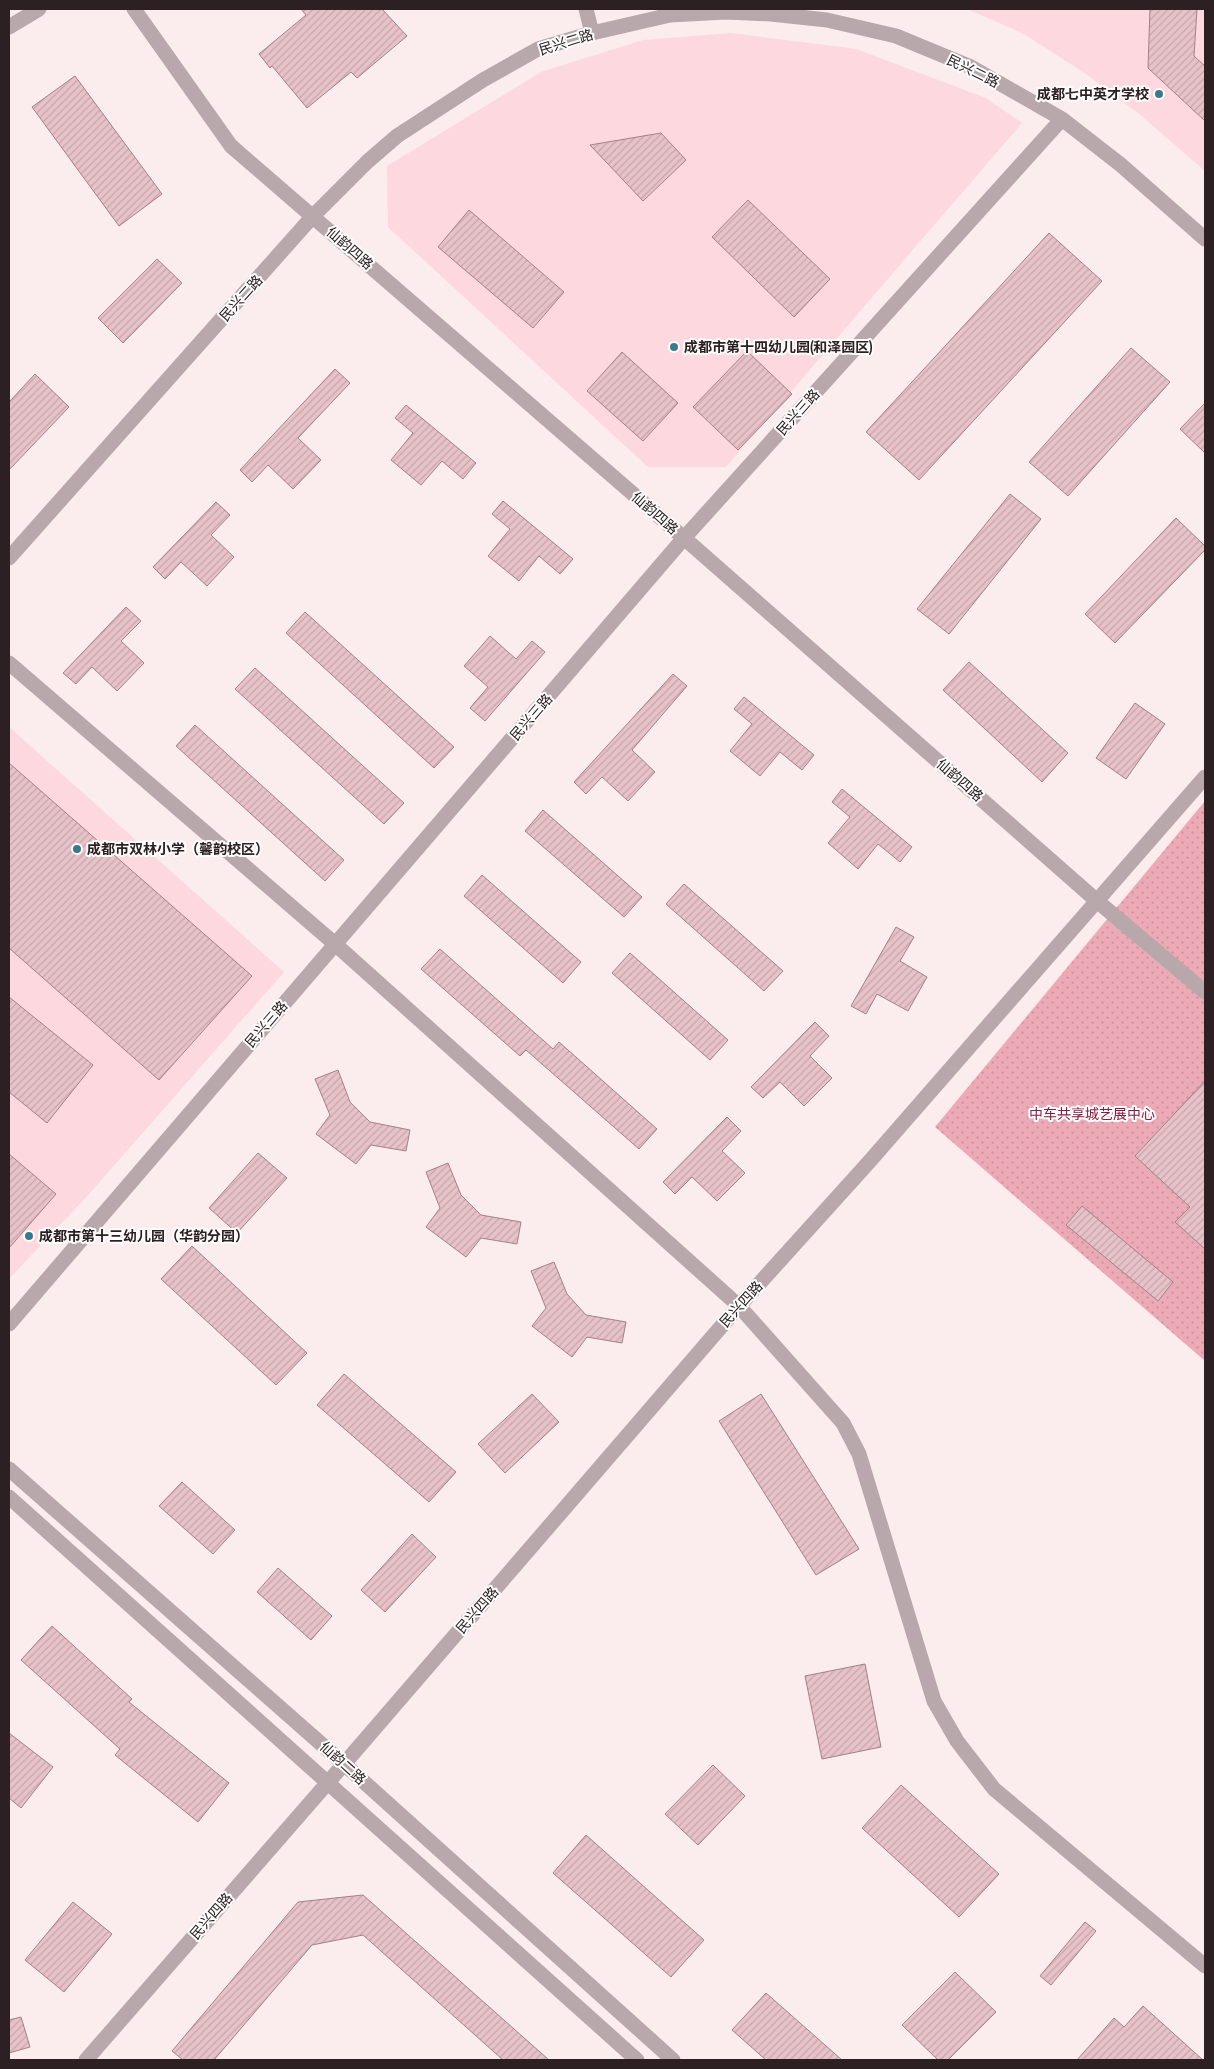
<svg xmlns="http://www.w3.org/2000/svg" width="1214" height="2069" font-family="'Asap Condensed','Noto Sans SC',sans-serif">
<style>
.built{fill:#fdd8de}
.green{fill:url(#green-dots)}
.building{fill:url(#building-hatch);stroke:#a38186}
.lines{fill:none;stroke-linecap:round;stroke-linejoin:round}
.minor{stroke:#b8a8ab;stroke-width:15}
.poi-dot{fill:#397b8c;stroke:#fdfdfd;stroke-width:2}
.labels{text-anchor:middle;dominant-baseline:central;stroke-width:4;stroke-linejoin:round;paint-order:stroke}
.street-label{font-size:14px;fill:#2d2022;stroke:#fdfdfd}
.poi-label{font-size:14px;font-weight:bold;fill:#2d2022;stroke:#fdfdfd;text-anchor:start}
.park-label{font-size:14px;fill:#881a3d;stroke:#fdfdfd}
</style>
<defs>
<pattern id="green-dots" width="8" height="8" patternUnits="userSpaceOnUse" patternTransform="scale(1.25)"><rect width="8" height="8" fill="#ebaab5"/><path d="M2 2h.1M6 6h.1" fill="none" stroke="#ca929b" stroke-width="1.8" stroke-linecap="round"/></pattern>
<pattern id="building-hatch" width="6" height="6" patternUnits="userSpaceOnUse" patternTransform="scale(1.25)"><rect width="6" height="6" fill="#e7c2c8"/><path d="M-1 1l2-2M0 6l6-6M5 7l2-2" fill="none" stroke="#c6a6ac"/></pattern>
</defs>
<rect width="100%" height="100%" fill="#fbecee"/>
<path class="built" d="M967,9H1205V171L1138,113L1086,74L1024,34Z
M731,33L856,49L986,98L1022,123L726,467H648L388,227L387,166L541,72L643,40Z
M9,727L284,972L89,1194L9,1279Z"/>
<path class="green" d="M1205,801V1361L935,1127Z"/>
<path class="building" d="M301,9H382L407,36L357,78L351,72L307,108L272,66L270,68L259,54L306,15Z
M1150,9H1197L1194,56L1205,66V121L1148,68Z
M75,76L162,194L119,226L32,107Z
M661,133L686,160L643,201L590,145Z
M748,200L830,279L794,317L712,237Z
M469,210L564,292L533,328L438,247Z
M1049,233L1102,281L919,480L866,432Z
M157,259L182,283L123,343L98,318Z
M1131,348L1170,382L1068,496L1029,462Z
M747,351L792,394L738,450L693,407Z
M622,352L678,403L643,441L587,391Z
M335,369L350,383L298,438L321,460L293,489L268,465L252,482L240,470Z
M35,374L69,407L9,470V402Z
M1205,403V453L1180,429Z
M406,405L476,463L463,479L442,461L421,485L391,460L413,433L395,418Z
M1010,494L1041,519L949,634L917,609Z
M503,501L573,559L560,574L539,556L519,581L488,556L510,529L492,514Z
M216,502L230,515L211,535L234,557L207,586L181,562L165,579L153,567Z
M1176,518L1205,546V550L1115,643L1085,614Z
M126,607L141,621L121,641L144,663L117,691L92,667L76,684L63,673Z
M305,612L454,747L434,768L286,633Z
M490,636L516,659L532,641L545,652L485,721L470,708L488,687L464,666Z
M969,662L1068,753L1042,782L943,690Z
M255,668L404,803L384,824L235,689Z
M673,674L687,686L632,750L655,772L628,801L602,777L586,794L574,782Z
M744,697L814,755L802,770L780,752L760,776L730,751L752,724L734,709Z
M1135,703L1165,724L1126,779L1096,758Z
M195,725L344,860L325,881L176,746Z
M9,763L252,976L159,1080L9,948Z
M842,789L912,847L900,862L878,844L858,869L828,843L850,817L832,802Z
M543,810L642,897L624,917L525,831Z
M482,875L581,962L563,983L464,896Z
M684,884L783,971L764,991L666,904Z
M896,927L914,937L900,961L927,977L908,1011L877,994L866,1014L851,1006Z
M440,949L553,1049L559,1042L657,1129L639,1149L526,1050L520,1056L421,969Z
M630,953L728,1040L710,1060L612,973Z
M9,997L93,1065L47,1123L9,1092Z
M815,1022L829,1036L810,1056L832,1078L804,1106L780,1082L763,1098L751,1087Z
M338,1070L350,1102L370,1122L410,1130L406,1151L371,1145L356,1164L316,1134L330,1115L315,1079Z
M1205,1081V1249L1175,1222L1190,1207L1135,1156Z
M727,1117L741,1131L722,1151L745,1173L717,1201L692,1177L675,1194L663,1182Z
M258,1153L287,1178L237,1233L209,1208Z
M9,1154L56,1194L9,1248Z
M448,1163L461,1195L481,1215L521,1222L517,1244L481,1238L466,1257L426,1227L440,1208L426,1172Z
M1082,1206L1173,1282L1158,1301L1066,1225Z
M192,1246L307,1353L276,1385L161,1279Z
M554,1262L567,1294L586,1315L626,1322L622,1343L587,1337L572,1357L532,1326L546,1308L531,1271Z
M344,1374L456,1472L429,1502L317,1405Z
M532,1394L559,1422L505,1473L478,1444Z
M761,1394L859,1549L816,1575L719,1421Z
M182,1482L235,1530L213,1554L159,1506Z
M412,1534L436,1557L385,1612L361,1590Z
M278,1568L332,1616L311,1640L257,1592Z
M52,1626L132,1699L129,1702L229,1783L198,1822L115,1755L120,1749L21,1660Z
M865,1664L881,1747L822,1759L805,1676Z
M9,1733L53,1767L21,1808L9,1798Z
M713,1765L745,1796L698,1845L665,1814Z
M901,1785L999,1874L959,1917L862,1828Z
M586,1835L704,1940L671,1977L553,1873Z
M363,1895L549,2060H503L363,1935L312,1945L214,2060H183L172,2051L298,1902Z
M73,1902L112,1934L64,1992L25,1960Z
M1085,1922L1096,1931L1051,1985L1040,1976Z
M955,1972L996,2012L948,2060H938L902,2025Z
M766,1993L842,2060H766L732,2030Z
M1143,2006L1203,2060H1077L1114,2018L1124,2027Z
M21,2017L30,2047L9,2053V2020Z"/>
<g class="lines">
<path class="minor" d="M134,9L231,146L684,538L1097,901L1205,992
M586,9L592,33
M9,27L39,9
M9,558L313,216L367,162L397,136L483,80L538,49L592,33L670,15L726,12L771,14L827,20L896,36L971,67L1062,119L1121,165L1205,239
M9,663L335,944L739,1306L843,1423L859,1454L934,1701L957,1741L994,1789L1205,1966
M9,1324L684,538L1062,119
M9,1469L344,1764L673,2060
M9,1497L637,2060
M86,2060L344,1764L739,1306L869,1162L1205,777"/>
</g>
<g class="poi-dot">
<circle cx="1159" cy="94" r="5"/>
<circle cx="674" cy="347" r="5"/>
<circle cx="77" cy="849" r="5"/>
<circle cx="29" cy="1236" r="5"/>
</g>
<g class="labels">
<g class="street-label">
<text transform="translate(566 42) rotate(-17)">民兴二路</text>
<text transform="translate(973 71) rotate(26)">民兴二路</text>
<text transform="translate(350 248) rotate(41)">仙韵四路</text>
<text transform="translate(241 298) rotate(-48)">民兴二路</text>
<text transform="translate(798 412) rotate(-48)">民兴三路</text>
<text transform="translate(655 513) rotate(41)">仙韵四路</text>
<text transform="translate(531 717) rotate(-49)">民兴三路</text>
<text transform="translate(960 780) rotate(41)">仙韵四路</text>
<text transform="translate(266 1024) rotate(-49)">民兴三路</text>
<text transform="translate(741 1304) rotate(-48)">民兴四路</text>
<text transform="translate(477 1610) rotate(-49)">民兴四路</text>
<text transform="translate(343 1763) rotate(42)">仙韵二路</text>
<text transform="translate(211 1916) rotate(-49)">民兴四路</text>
</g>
<g class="poi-label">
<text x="1149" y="94" text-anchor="end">成都七中英才学校</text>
<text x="684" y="347">成都市第十四幼儿园(和泽园区)</text>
<text x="87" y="849">成都市双林小学（馨韵校区）</text>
<text x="39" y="1236">成都市第十三幼儿园（华韵分园）</text>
</g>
<g class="park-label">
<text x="1092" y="1114">中车共享城艺展中心</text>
</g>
</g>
<rect width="1214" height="2069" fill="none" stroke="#2d2022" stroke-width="20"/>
</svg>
